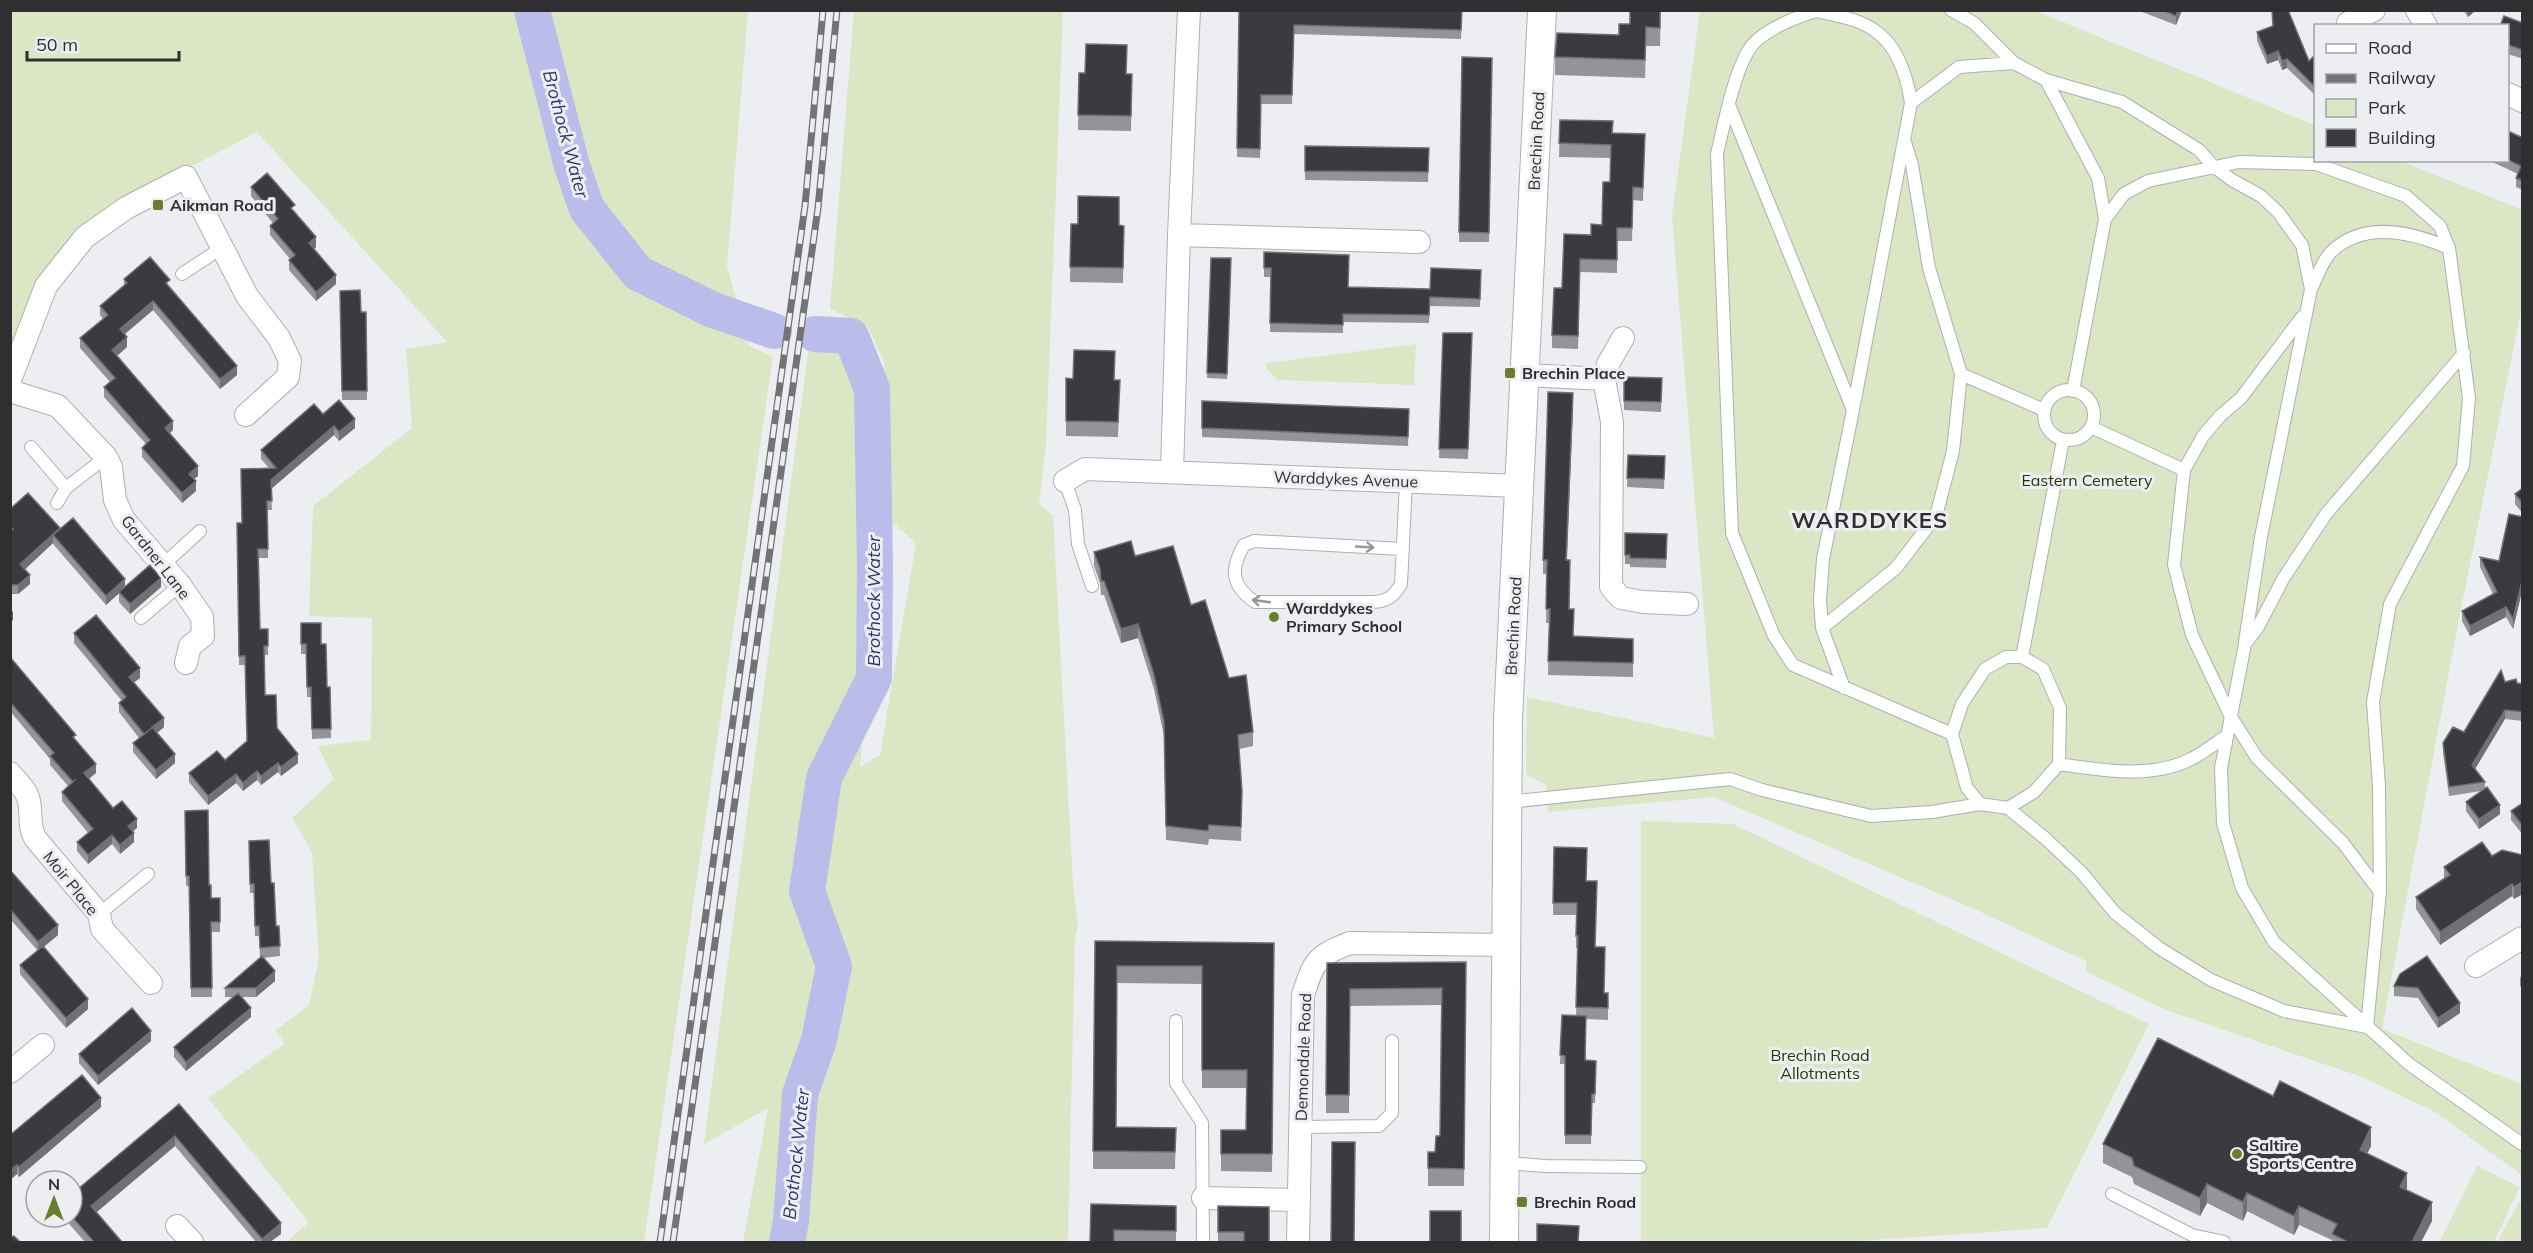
<svg xmlns="http://www.w3.org/2000/svg" width="2533" height="1253" font-family="Mulish,sans-serif">
<style>
.green{fill:#dbe6c5}
.lines{fill:none;stroke-linecap:round;stroke-linejoin:round}
.river{stroke:#babde9;stroke-width:36}
.service-casing{stroke:#aeafb3;stroke-width:14}
.minor-casing{stroke:#aeafb3;stroke-width:24}
.tertiary-casing{stroke:#aeafb3;stroke-width:30}
.service{stroke:#fff;stroke-width:12}
.minor{stroke:#fff;stroke-width:22}
.tertiary{stroke:#fff;stroke-width:28}
.rail-casing{stroke:#737376;stroke-width:7}
.rail{stroke:#edeef2;stroke-width:4.5;stroke-dasharray:14;stroke-linecap:butt}
.wall{fill:#949498}
.shaded-wall{fill:#707175}
.building{fill:#3b3b3f;stroke:#707175;stroke-width:1.5}
.oneway{stroke:#979798}
.poi-dot{fill:#697d2d;stroke:#edeef2;stroke-width:2}
.labels{text-anchor:middle;dominant-baseline:central;stroke-width:6;stroke-linejoin:round;paint-order:stroke}
.street-label{font-size:16px;fill:#2f2f31;stroke:#edeef2}
.poi-label{font-size:16px;font-weight:bold;fill:#2f2f31;stroke:#edeef2;text-anchor:start}
.park-label{font-size:16px;fill:#2b3601;stroke:#edeef2}
.water-label{font-size:18px;font-style:italic;fill:#35346a;stroke:#edeef2}
.district-label{font-size:22px;font-weight:bold;letter-spacing:1.5px;fill:#2f2f31;stroke:#edeef2}
</style>
<rect width="100%" height="100%" fill="#edeef2"/>
<path class="green" d="M854,10L1063,11L1046,444L1039,504L1053,516L1073,884L1078,926L1075,937L1068,1242H743L768,1108L704,1144L809,345L846,347L864,394L867,674L860,767L880,755L916,543L892,522L884,361L868,327L830,309Z
M11,11H748L727,266L749,346L773,357L644,1242H287L309,1222L208,1098L285,1043L275,1031L309,1005L319,959L312,852L292,818L334,779L318,746L371,740L372,618L309,616L313,506L412,428L406,349L447,342L257,132L130,199L58,261L11,359Z
M1700,11H2036L2315,125L2316,160L2401,161L2522,210V306L2458,624L2382,1029L2522,1084V1175L2435,1112L2362,1077L2168,1011L2087,972L2086,961L1974,909L1714,797L1548,812L1546,785L1526,774L1527,697L1714,738L1672,216Z
M1416,344L1414,385L1277,380L1266,368V363Z
M1641,821L1733,824L2149,1024L2047,1228L1845,1242H1641Z
M2477,1166L2520,1187L2494,1242H2443L2440,1241Z
M2519,1202L2522,1204V1242H2497Z"/>
<g class="lines">
<path class="river" d="M532,10L572,166L587,209L638,273L713,310L774,331
M787,1242L791,1221L800,1094L819,1040L834,966L807,891L824,778L874,678L875,568L872,389L851,336L815,334"/>
<g class="service-casing">
<path id="service" d="M1820,10C1798,16 1759,31 1748,51C1733,77 1724,124 1717,154L1732,533L1774,636L1793,665L1952,734
M1951,10L1974,23L2014,63
M1816,11C1834,15 1859,19 1874,30C1898,46 1907,76 1911,103
M2046,80L2122,102L2199,150L2213,166L2232,180L2261,196L2278,212L2302,245L2311,289L2261,537L2245,642
M1729,105L1853,410
M182,274L223,247
M2464,353L2326,514L2283,579L2258,627L2245,644L2221,768L2223,823L2242,888L2274,942L2409,1064L2522,1144
M1961,374L2044,410
M2044 415a25 25 0 1 1 50 0a25 25 0 1 1-50 0Z
M2073,391L2105,219L2124,194L2148,181L2239,162L2316,164L2406,196L2440,226L2449,248
M2091,427L2184,470L2203,436L2220,416L2241,398L2302,317
M31,447L66,488L106,457
M2184,470L2174,565L2192,635L2231,717L2257,758L2343,843L2380,892
M1065,481L1075,510L1078,544L1092,586
M57,503L66,488
M1403,549L1254,541L1244,545C1230,569 1231,586 1255,602H1374C1388,601 1394,596 1401,584L1406,482
M163,565L200,531
M141,618L180,585
M1822,628L1896,568L1936,516L1953,451L1961,374L1929,268L1912,165L1905,142
M2006,657H2022L2043,669L2060,708L2059,764L2034,792L2008,808L1980,804L1967,788L1952,734L1962,704L1985,669Z
M2022,657L2063,440
M1844,688L1822,628L1820,600L1823,559L1853,410L1911,103L1959,67L2014,63L2046,80L2098,178L2105,219
M2059,764C2100,770 2150,779 2189,760C2202,754 2213,745 2225,737
M1508,802L1730,779L1762,790L1871,816L1932,812L1980,804
M2008,808L2046,839L2082,873L2115,913L2159,948L2211,980L2284,1011L2367,1027L2380,892L2379,786L2373,702L2390,604L2463,466L2469,398L2449,248C2412,232 2364,220 2331,252C2322,261 2317,278 2311,289
M99,914L148,874
M1176,1021V1083L1202,1123L1203,1242
M1301,1127L1379,1126L1392,1113V1041
M1505,1163L1546,1166L1640,1167
M2112,1194L2192,1235L2224,1242"/>
</g>
<g class="minor-casing">
<path id="minor" d="M2417,10L2426,26
M2348,23L2374,10
M2508,94L2522,101
M1179,235L1419,242
M1623,338L1608,364L1604,379L1612,422L1611,587L1621,598L1643,602L1687,604
M1525,375L1604,379
M10,380L46,286L85,237L126,208L186,177L247,296L279,338L290,361L288,377L246,415
M10,391L58,406L106,457L111,467L115,500L124,520L180,585L202,617L203,636L190,646L186,663
M1172,472L1179,235L1189,10
M1065,481L1085,469L1520,486
M10,773C17,782 27,790 29,801C32,815 28,825 35,838L99,914L102,929L151,983
M2476,966L2522,938
M10,1072L43,1045
M1203,1198L1298,1200
M177,1226L192,1242
M1298,1242L1303,995C1314,961 1316,956 1350,943L1508,945"/>
</g>
<g class="tertiary-casing">
<path id="tertiary" d="M1504,1242L1508,719L1542,10"/>
</g>
<use href="#service" class="service"/>
<use href="#minor" class="minor"/>
<use href="#tertiary" class="tertiary"/>
<g class="rail-casing">
<path id="rail" d="M660,1242L805,206L823,10
M673,1242L818,208L837,10"/>
</g>
<use href="#rail" class="rail"/>
</g>
<path class="wall" d="M1239,10H1462L1461,39L1294,34L1292,104H1261L1260,158L1237,157Z
M1661,10L1660,46H1646L1645,78L1555,75V57L1619,35Z
M2137,10H2182L2176,25Z
M2272,10H2296V12H2289L2309,61L2316,54V96L2287,68L2282,70L2278,60L2267,64L2257,41V32L2273,26Z
M2463,10H2476L2468,17Z
M2523,23V59L2508,54V26Z
M1462,57L1492,58L1489,242H1459Z
M1079,73L1132,74L1131,131L1078,130Z
M1560,120L1613,133L1645,134L1643,201L1633,200L1632,241H1617V273L1580,272L1578,349L1552,348V335L1562,288L1591,235L1602,225L1610,182L1611,158L1559,157Z
M2523,138V190L2516,187V178L2518,174L2488,160H2508Z
M1305,146L1429,148L1428,182L1305,180Z
M251,187L295,212L316,247L314,249L336,284L316,301L289,270V260L290,259L270,235V226L273,223L251,196Z
M1071,224L1124,226L1123,283L1070,282Z
M1264,252L1349,287L1430,289L1481,270L1480,307L1430,306L1429,323L1343,322V333L1270,332L1271,277H1264Z
M1211,258H1231L1227,379L1207,378Z
M124,279L170,287L237,375L220,389L153,310L125,334L127,347L117,356L173,430L170,433L198,476L194,479L196,491L182,503L142,457V448L146,444L104,397V387L110,382L80,348V338L103,319L100,315V306L124,285Z
M340,291L361,312H366L367,400H342Z
M1443,333H1472L1468,459L1439,458Z
M1624,377L1662,378L1661,412L1624,410Z
M1066,378L1120,380L1118,437L1066,436Z
M1202,401L1409,409L1408,446L1202,437Z
M1573,407L1567,560L1569,609L1574,636L1633,639V677L1548,675L1549,623H1546L1547,574H1543V560Z
M323,414L355,428L339,441L334,435L271,489L272,510H268V558H259L260,629H268V655H264L265,695L277,728L298,763L281,776L278,772L261,785L257,780L243,791L236,783L208,805L189,782V773L225,760L247,742L245,665H239L237,523H242L269,468L261,459V450Z
M1628,455L1665,456L1664,489L1627,487Z
M2523,488V514L2515,504V494Z
M10,509L60,529L125,587H161L130,614L119,602V593L106,605L53,544V543L25,569L30,584L18,594H10Z
M2523,517V587L2513,629L2506,617L2470,636L2462,621V611L2493,594L2480,567V557L2499,561Z
M1625,533L1667,534L1666,568L1630,567V564H1625Z
M1094,552L1135,556L1191,605L1229,678L1253,732V746L1239,749L1242,805L1241,841L1209,839L1208,845L1166,840L1164,736L1154,689L1138,638L1121,643L1104,595H1101L1100,583L1094,566Z
M301,623L321,644L327,687H330L331,738L312,739L311,697H307L306,654H301Z
M74,633L140,678L134,682L164,727L157,733L175,763L156,779L133,752V743L139,738L119,712V703L122,701L74,643Z
M10,657L76,740L96,773L89,779L113,808L137,828L133,831L134,842L120,854L112,844L88,864L77,851V842L88,833L62,801V792L68,786L50,765V759L10,711Z
M2505,682L2523,684V721L2505,719L2475,769L2485,782V789L2500,814L2479,829L2466,811V802L2481,791L2449,796L2443,752V743L2464,732Z
M2523,803V835L2511,820V811Z
M185,811L209,885L211,898H220V932H211L212,997H191L189,886H186Z
M249,841L271,883L276,926H279L280,956L263,958L275,981L256,997H242L251,1017L186,1071L174,1057V1047L234,997H225V988L261,958H260L259,936H255L254,893H250Z
M1554,847L1586,881L1595,947L1604,993H1608V1020L1586,1019V1060L1596,1061L1595,1103H1592L1591,1144H1565V1064H1560L1562,1015L1576,1016L1578,948H1576V915H1553Z
M2523,855L2514,899L2512,896L2440,945L2416,909V897L2444,878V867L2492,856Z
M10,870L58,935L44,947L88,1009L66,1028L20,974V965L38,951L10,919Z
M1095,941L1274,943L1272,1172L1221,1171V1130H1246V1088H1202V984L1117,983L1116,1127L1176,1128L1175,1169H1093Z
M1466,962L1464,1186H1428V1152H1435L1440,1136L1441,1005L1350,1006L1349,1113H1326L1327,963Z
M2400,974L2460,1013L2438,1028L2418,998L2394,996V986Z
M2523,975V989L2520,986V977Z
M151,1041L98,1085L79,1063V1054Z
M179,1104L281,1234L270,1242H256L175,1146L96,1212L122,1242H85L63,1217H72Z
M101,1107L19,1177L17,1174L10,1180V1135Z
M2103,1144L2371,1146L2367,1153L2407,1190L2432,1221L2421,1242H2332V1240L2299,1225L2294,1235L2247,1211L2243,1221L2207,1203L2200,1216L2134,1184L2132,1177L2103,1163Z
M1091,1204L1176,1206V1242H1090Z
M1218,1206L1269,1242H1218Z"/>
<path class="shaded-wall" d="M2178,10H2182L2176,25V16Z
M2468,10H2476L2468,17Z
M2278,51V60L2267,64V56Z
M2287,59V68L2282,70V61Z
M316,237V247L309,253V243Z
M336,275V284L316,301V292Z
M153,301V310L120,338V329Z
M127,337V347L112,360V350Z
M237,366V375L220,389V379Z
M1573,393V407L1566,574V560Z
M355,419V428L339,441V432Z
M173,421V430L165,437V428Z
M334,426V435L271,489V480Z
M198,466V476L189,483V474Z
M196,481V491L182,503V493Z
M60,528V537L53,535V543L20,574V564Z
M30,575V584L18,594V585Z
M2523,577V587L2513,629V619Z
M161,578V587L130,614V604Z
M125,579V588L106,605V596Z
M2506,607V617L2470,636V626Z
M13,611V620L10,623V613Z
M1138,624V638L1121,643V629Z
M140,668V678L129,686V677Z
M2505,710V719L2472,774V765Z
M164,718V727L152,737V727Z
M175,754V763L156,779V770Z
M298,754V763L281,776V767Z
M278,763V772L261,785V776Z
M96,764V773L84,782V773Z
M257,771V780L243,791V783Z
M236,774V783L208,805V796Z
M2500,805V814L2479,829V819Z
M137,819V828L128,835V826Z
M134,833V842L120,854V845Z
M112,835V844L88,864V855Z
M2523,881V894L2514,899V887Z
M2512,884V896L2440,945V932Z
M58,925V935L38,951V942Z
M275,971V981L256,997V988Z
M88,999V1009L66,1028V1018Z
M2460,1003V1013L2438,1028V1018Z
M251,1008V1017L186,1071V1062Z
M151,1031V1041L98,1085V1076Z
M101,1098V1107L19,1177V1167Z
M2371,1127V1146L2360,1168V1150Z
M175,1136V1146L91,1217V1206Z
M17,1165V1174L10,1180V1170Z
M2407,1173V1192L2400,1187Z
M2207,1184V1203L2200,1216V1198Z
M2247,1193V1211L2243,1221V1202Z
M2432,1202V1221L2421,1242H2412Z
M2299,1206V1225L2294,1235V1216Z
M281,1223V1234L270,1242H262V1239Z"/>
<path class="building" d="M1239,10H1462L1461,30L1294,25L1292,95H1261L1260,149L1237,148Z
M1630,10H1660V28L1646,27L1645,60L1555,57L1557,33L1619,35V24H1630Z
M2162,10H2178L2176,16Z
M2272,10H2288L2309,61L2316,54V88L2287,59L2282,61L2278,51L2267,56L2257,32L2273,26Z
M2504,16L2523,23V50L2508,45V26H2500Z
M1086,44L1127,45L1126,74H1132L1131,116L1078,115L1079,73H1085Z
M1462,57L1492,58L1489,233L1459,232Z
M1560,120L1613,121L1612,133L1645,134L1643,188L1633,187L1632,228H1617V260L1580,259L1578,336L1552,335L1554,288H1562L1564,234L1591,235V224L1602,225L1603,182H1610L1611,145L1559,143Z
M2508,131L2523,138V181L2516,178L2521,166L2508,160Z
M1305,146L1429,148L1428,172L1305,171Z
M267,173L295,205L291,208L316,237L309,243L336,275L316,292L289,260L295,255L270,226L278,219L251,187Z
M1078,196L1119,197V225L1124,226L1123,268L1070,267L1071,224H1078Z
M1264,252L1349,255L1348,287L1430,289L1431,268L1481,270L1480,299L1430,297L1429,315L1343,314V325L1270,323L1271,268H1264Z
M150,257L170,280L166,283L237,366L220,379L153,301L120,329L127,337L112,350L173,421L165,428L198,466L189,474L196,481L182,493L142,448L150,440L104,387L115,378L80,338L108,315L100,306L127,283L124,279Z
M1211,258H1231L1227,374L1207,373Z
M360,290L361,312H366L367,391H342L340,291Z
M1443,333H1472L1468,449H1439Z
M1074,350L1115,351L1114,380H1120L1118,422L1066,421V378L1073,379Z
M1624,377L1662,378L1661,402L1624,401Z
M1548,392L1573,393L1566,560H1570L1569,609H1574L1573,636L1633,639V663L1548,661L1550,609H1546L1547,560H1543Z
M339,400L355,419L339,432L334,426L271,480L272,501H267L268,549H258L260,629H268V646H264L265,695H276L277,728L298,754L281,767L278,763L261,776L257,771L243,783L236,774L208,796L189,773L217,751L225,760L247,741L245,656H239L237,523H242L241,469L276,468L261,450L314,404L323,414Z
M1202,401L1409,409L1408,437L1202,428Z
M1628,455L1665,456L1664,479L1627,478Z
M2523,488V504L2515,494Z
M28,493L60,528L20,564L30,575L18,585H10V531L13,529L10,527V509Z
M2509,514L2523,517V577L2513,619L2506,607L2470,626L2462,611L2497,592L2480,557L2499,561Z
M73,518L125,579L106,596L53,535Z
M1625,533L1667,534L1666,559L1630,558V555H1625Z
M1131,541L1135,556L1173,546L1191,605L1205,600L1229,678L1246,675L1253,732L1238,735L1242,791L1241,827L1209,825L1208,831L1166,826L1164,722L1154,675L1138,624L1121,629L1104,581H1101L1100,569L1094,552Z
M150,565L161,578L130,604L119,592Z
M96,615L140,668L129,677L164,718L152,727L175,754L156,770L133,743L152,728L144,734L119,703L126,697L74,633Z
M301,623H321V644H326L327,687H330L331,729H312L311,687H307L306,644H301Z
M10,657L76,735L73,737L96,764L84,773L113,808L122,801L137,819L128,826L134,833L120,845L112,835L88,855L77,842L93,829L62,792L76,779L73,782L50,756L54,753L10,702Z
M2501,670L2505,682L2516,679L2517,683L2523,684V712L2505,710L2472,765L2485,782L2449,787L2443,743L2453,727L2464,732Z
M2487,787L2500,805L2479,819L2466,802Z
M2523,803V826L2511,811Z
M208,810L209,885H211V898H220V922H211L212,988H191L189,876H186L185,811Z
M269,840L271,883H274L276,926H279L280,946L260,948L259,926H255L254,884H250L249,841Z
M2482,842L2492,856L2502,850L2523,855V881L2514,887L2512,884L2440,932L2416,897L2450,875L2444,867Z
M1554,847L1587,848L1586,881H1597L1595,947H1605L1604,993H1608V1008L1576,1007L1578,936H1576L1577,903H1553Z
M10,870L58,925L38,942L10,909Z
M1095,941L1274,943L1272,1154H1221V1130H1246L1247,1070H1202V966H1117L1116,1127L1176,1128L1175,1152L1093,1151Z
M43,946L88,999L66,1018L20,965Z
M262,956L275,971L256,988H225Z
M2427,956L2460,1003L2438,1018L2418,988L2394,986L2400,974Z
M1466,962L1464,1169L1428,1168V1152H1435L1436,1136H1440L1442,988L1350,989L1349,1095H1326L1327,963Z
M238,993L251,1008L186,1062L174,1047Z
M132,1008L151,1031L98,1076L79,1054Z
M1562,1015L1586,1016L1585,1060L1596,1061L1595,1094H1592L1591,1135H1565V1056L1560,1055Z
M2158,1038L2273,1096L2280,1081L2371,1127L2360,1150L2407,1173L2400,1187L2432,1202L2412,1242H2348L2332,1234L2337,1224L2299,1206L2294,1216L2247,1193L2243,1202L2207,1184L2200,1198L2134,1166L2132,1158L2103,1144Z
M82,1075L101,1098L19,1167L17,1165L10,1170V1135Z
M179,1104L281,1223L262,1239L175,1136L91,1206L122,1242H94L72,1217V1194Z
M1332,1142H1355L1354,1242H1331Z
M1091,1204L1176,1206V1231L1114,1230V1242H1090Z
M1218,1206L1269,1207V1242H1244V1232H1218Z
M1430,1211H1461V1242H1430Z
M1537,1224L1579,1226L1578,1242H1537Z
M14,1236L20,1242H10V1238Z"/>
<defs><path id="oneway-shaft" d="M-6 0H5M1.5-3L5.5 0L1.5 3" fill="none" stroke-width="1.6" stroke-linecap="round" stroke-linejoin="round" transform="scale(1.5)"/></defs>
<g class="oneway">
<use href="#oneway-shaft" transform="translate(1365 547) rotate(3)"/>
<use href="#oneway-shaft" transform="translate(1261 601) rotate(-172)"/>
</g>
<g class="poi-dot">
<rect x="152" y="199" width="12" height="12" rx="3"/>
<rect x="1504" y="367" width="12" height="12" rx="3"/>
<circle cx="1274" cy="617" r="6"/>
<circle cx="2237" cy="1154" r="6"/>
<rect x="1516" y="1196" width="12" height="12" rx="3"/>
</g>
<g class="labels">
<g class="street-label">
<text transform="translate(1536 141) rotate(-87)">Brechin Road</text>
<text transform="translate(1346 479) rotate(2)">Warddykes Avenue</text>
<text transform="translate(156 557) rotate(52)">Gardner Lane</text>
<text transform="translate(1513 626) rotate(-87)">Brechin Road</text>
<text transform="translate(71 883) rotate(51)">Moir Place</text>
<text transform="translate(1303 1057) rotate(-88)">Demondale Road</text>
</g>
<g class="poi-label">
<text x="170" y="205">Aikman Road</text>
<text x="1522" y="373">Brechin Place</text>
<text x="1286" y="608">Warddykes<tspan x="1286" dy="18">Primary School</tspan></text>
<text x="2249" y="1145">Saltire<tspan x="2249" dy="18">Sports Centre</tspan></text>
<text x="1534" y="1202">Brechin Road</text>
</g>
<g class="park-label">
<text x="2087" y="480">Eastern Cemetery</text>
<text x="1820" y="1055">Brechin Road<tspan x="1820" dy="18">Allotments</tspan></text>
</g>
<g class="water-label">
<text transform="translate(566 134) rotate(75)">Brothock Water</text>
<text transform="translate(873 601) rotate(-90)">Brothock Water</text>
<text transform="translate(796 1154) rotate(-84)">Brothock Water</text>
</g>
<g class="district-label">
<text x="1870" y="520">WARDDYKES</text>
</g>
</g>
<rect width="2533" height="1253" fill="none" stroke="#2f2f31" stroke-width="24"/>
<rect x="2314" y="24" width="195" height="138" fill="#edeef2" stroke="#a1a2a5" stroke-width="1.5"/>
<rect x="2326" y="44" width="30" height="9" fill="#ffffff" stroke="#a1a2a5" stroke-width="1.5"/>
<text x="2368" y="54" font-size="18" fill="#2f2f31">Road</text>
<rect x="2326" y="74" width="30" height="9" fill="#737376" stroke="#a1a2a5" stroke-width="1.5"/>
<text x="2368" y="84" font-size="18" fill="#2f2f31">Railway</text>
<rect x="2326" y="99" width="30" height="18" fill="#dbe6c5" stroke="#a1a2a5" stroke-width="1.5"/>
<text x="2368" y="114" font-size="18" fill="#2f2f31">Park</text>
<rect x="2326" y="129" width="30" height="18" fill="#3b3b3f" stroke="#a1a2a5" stroke-width="1.5"/>
<text x="2368" y="144" font-size="18" fill="#2f2f31">Building</text>
<g transform="translate(54 1199)"><circle r="28" fill="#edeef2" stroke="#a1a2a5" stroke-width="1.5"/>
<path d="M0-4.5L10 22L0 15L-10 22Z" fill="#697d2d"/>
<text y="-9" font-size="16" font-weight="bold" text-anchor="middle" fill="#2f2f31">N</text>
</g>
<path d="M27 51v9h152v-9" fill="none" stroke="#2f2f31" stroke-width="3"/>
<text x="36" y="51" font-size="18" fill="#2f2f31" stroke="#edeef2" stroke-width="4.5" paint-order="stroke">50 m</text>
</svg>
